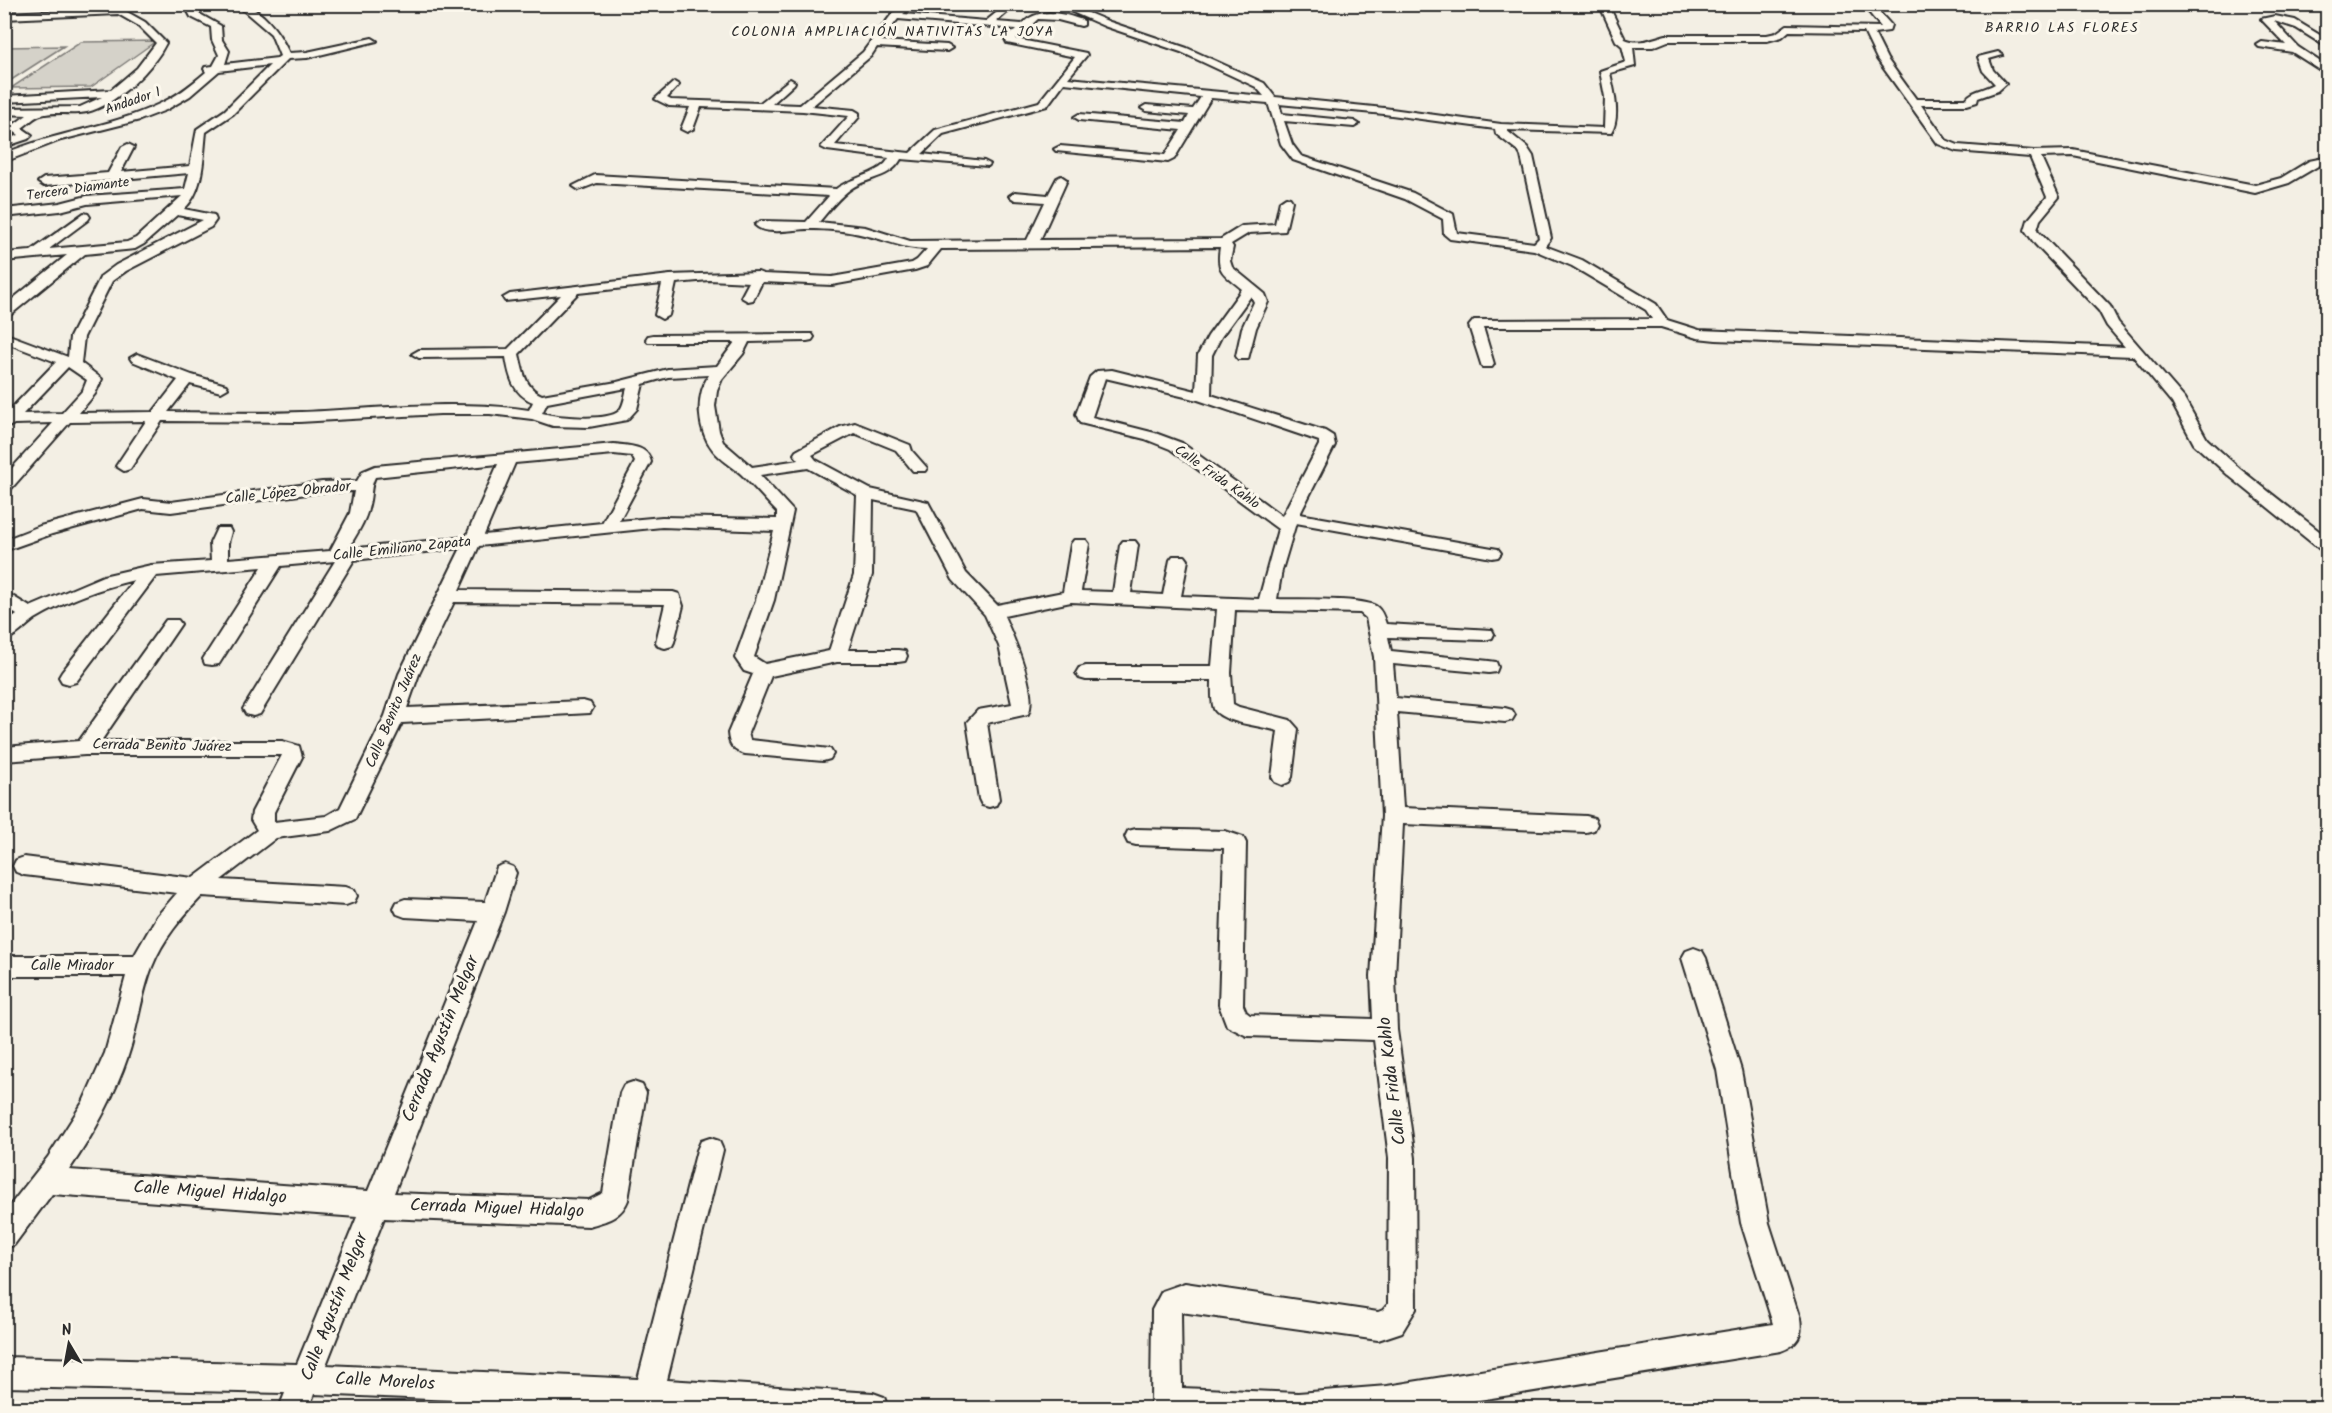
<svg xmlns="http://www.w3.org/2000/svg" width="2332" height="1413" font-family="Kalam,sans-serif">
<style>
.green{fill:#d5d2c9;stroke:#807e7a;stroke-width:1.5}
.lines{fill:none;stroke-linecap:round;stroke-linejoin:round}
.minor-casing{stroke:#2b2b2b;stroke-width:4}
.minor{fill:#fbf7ec;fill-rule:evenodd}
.labels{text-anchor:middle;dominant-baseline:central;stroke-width:6;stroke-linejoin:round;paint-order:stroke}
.far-neighbourhood-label{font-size:14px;letter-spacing:1.5px;fill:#2b2b2b;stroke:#fbf7ec}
.far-street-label{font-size:14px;fill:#2b2b2b;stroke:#fbf7ec}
.street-label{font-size:15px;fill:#2b2b2b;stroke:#fbf7ec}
.near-street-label{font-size:18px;fill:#2b2b2b;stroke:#fbf7ec}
</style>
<rect width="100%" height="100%" fill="#f3efe4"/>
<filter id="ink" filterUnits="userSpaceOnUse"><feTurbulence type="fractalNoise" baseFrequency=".0167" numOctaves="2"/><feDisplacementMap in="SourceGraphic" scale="12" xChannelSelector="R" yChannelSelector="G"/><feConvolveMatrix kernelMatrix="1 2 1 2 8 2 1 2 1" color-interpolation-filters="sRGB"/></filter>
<g filter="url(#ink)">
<path class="green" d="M156,41L91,87L11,88L81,42Z
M64,46L5,84V47Z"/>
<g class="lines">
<g class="minor-casing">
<path id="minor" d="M184,4H193L198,13L221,26L222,40L229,51L225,64L277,58L280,56L271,34L236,4C260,4 280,33 289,53L307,52L372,38L377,41L307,58L288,59L233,114L206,132C203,158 204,191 184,209L214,215L216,220L211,227L126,271L112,281L84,337L81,363L102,379L95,394L79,413L153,412L178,380L132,361L130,358L137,354L192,375L226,385L228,388L221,392L190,384L168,412C212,412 257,414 301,412C377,409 453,399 529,410L533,402C513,394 509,376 506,357L419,358L412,354L419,350L508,349L561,295L505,301L503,298L510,294L670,275L758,272L763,274L832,277L912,263L917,260L927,249C903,249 887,240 864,235C848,231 826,229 809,229C794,229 766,236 755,225L761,221L806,222L829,196L597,183L579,190L573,186L595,175L836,189C851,177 882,174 889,158L827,150L821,147L849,116L803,111L701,107L693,129L687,132L681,129L690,107L669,106L655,99L674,82L679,85L667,98L671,100L760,103L790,79L795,82L794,84L772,104L800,105L863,52L892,14L904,4H914L903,14L986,21L1007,4H1017L996,22L1022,24C1038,7 1064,13 1084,21V25L1081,26L1058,20L1038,19L1016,39L1086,53L1087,55L1068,78L1264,96L1256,87L1181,52L1104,26L1054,4H1067L1110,22L1187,48L1264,83L1275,97L1384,108L1501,124L1604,128L1605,97L1600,71L1626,62L1622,46L1616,41L1599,4H1608L1625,39C1639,45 1652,39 1666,35H1767L1776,33L1787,25L1881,27L1862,4H1872L1891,25L1889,31L1874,33L1887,59L1916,99H1966C1972,90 1985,90 1995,84L1983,71L1978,57L1998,52L2003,55L1989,59L1993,70L2006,84L1998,91L1978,98L1977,102L1967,105H1921L1946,140L1958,145L2034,151L2073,150L2255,185L2281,178L2309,161L2328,157V163L2318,166L2289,183L2255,193L2073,156L2041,157L2059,197L2040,220L2037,230L2110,306L2118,322L2184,398L2207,439L2240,469L2328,538V552L2322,551L2228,475L2194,444L2172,403L2133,356L1716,340L1697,338L1661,327H1483L1494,364L1492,367H1482L1469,326L1474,320L1652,319L1646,310L1572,266L1534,250L1450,239L1444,234L1443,219L1405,199L1293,160L1281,144L1268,103L1211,98L1174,159L1168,162L1056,151L1054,149L1060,146L1165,155L1181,130L1079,120L1074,117L1079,114L1185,123L1189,115L1146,111L1141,108L1146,105L1193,109L1201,97L1064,83L1047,106L943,134L922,154L984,161L990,164L988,166L901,159C891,178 869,177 852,188C840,196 829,210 819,222L865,227L910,241L1027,240L1045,202L1015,200L1009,196L1015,192L1048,195L1057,178L1061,176L1067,180L1040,240L1221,239L1242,226L1275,224L1280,201L1286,197L1290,198L1292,201L1285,231L1249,233L1231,244L1233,247L1230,261L1232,267L1265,294L1268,302L1256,328L1248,359H1238L1236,356L1242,328L1254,302L1251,296L1221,337L1212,355L1211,395L1325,431L1333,436L1335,445L1300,514L1492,548L1498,549L1501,553L1498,557L1492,558L1296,523L1282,570L1277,599C1295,600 1366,597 1377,607C1382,611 1384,618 1386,624L1492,630L1494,634L1492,638L1485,640L1388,637L1391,651L1489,661L1496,662L1498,667L1496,672L1489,673L1393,664L1396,698L1505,708L1512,710L1515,715L1512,720L1505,722L1397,712L1403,808L1586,816L1594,818L1597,824L1594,830L1586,832L1403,824L1395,976L1397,1030L1415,1158L1416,1309L1402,1332L1378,1340L1181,1312L1182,1388L1298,1393L1387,1386L1773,1324L1741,1223L1717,1070L1682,958L1686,951L1694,948L1702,951L1706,958L1741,1070L1769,1223L1800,1319C1803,1337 1797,1345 1781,1351L1430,1408H1153L1151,1402L1152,1310L1162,1291L1185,1283L1378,1312L1383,1310L1388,1304L1389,1158L1374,1040L1247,1036L1227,1026L1219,1005L1224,848L1136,845L1128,843L1125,837L1128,831L1136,829L1225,831L1243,837L1246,843L1243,1005L1246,1012L1250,1015L1373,1019L1371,976L1382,816L1374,657L1366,618L1360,613L1235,610L1231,673L1233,704L1239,707L1290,720L1298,729L1292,777L1289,782L1282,785L1275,782L1272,777L1278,731C1264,726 1221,723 1214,709C1211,701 1212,688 1212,680H1086L1079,678L1076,673L1079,668L1086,666H1212L1217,609L1071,602L1004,616C1013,636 1039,694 1028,714L987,723L999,799L996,805L989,807L982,805L979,799L967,722L978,710L1012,704L999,646L985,615L953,580L916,509L873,500L872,575L848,650H898L905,651L907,656L905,661L898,662H837L771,676L748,733L750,740L830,749L833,754L830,759L823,761L745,754C733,751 729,745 728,733L753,674L744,671L735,658L756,600L774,531L662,527L479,546L459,590L673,592L679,594L683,606L674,642L672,646L665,648L658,646L656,642L665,604L454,602L419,674L407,708L583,701L590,703L593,708L590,713L402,723L355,819L330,831L276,838L221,880L346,887L354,890L357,896L354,902L346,905L202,896C182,917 163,939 152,967C141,995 138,1027 128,1056C114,1097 94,1134 69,1170L368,1191L478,921L405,917L397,914L394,908L397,902L405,899L485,902L497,867L505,864L513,867L516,873L504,912L394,1193L589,1200L603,1193L620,1093L624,1085L633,1082L642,1085L646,1093L628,1200C621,1218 606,1221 589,1226L384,1218L326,1365L638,1379L697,1150L701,1141L710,1138L719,1141L723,1150L667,1380L873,1393L884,1397L888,1408H642L314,1394L309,1408H279L285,1393L4,1387V1357L297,1364L357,1217L52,1194L14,1245L4,1248V1213L48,1157L83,1102L105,1053L126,976H4V956H134L157,916L177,893L24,875L16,872L13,866L16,860L24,857L193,878L257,830L251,820L252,812L282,755H85L4,761V747L79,741L166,620H178L181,624L101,741H282L299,746L302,757L274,812V822L326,816L340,808L385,716L399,674L461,548L354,560L260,714L253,716L246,714L243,709L335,561L281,566L219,664L212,665L205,664L203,659L262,567L156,576L76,682L69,684L62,682L59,677L62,672L134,580C101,588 65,601 35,619C25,626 17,637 4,640V624L17,615L4,606V591L30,607L103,576L151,565L211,561L210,543L217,528H229L231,532L228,543V559L330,551L350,513L354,491L322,492L171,512L143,509L52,534L4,551V540L40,526L143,499L171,502L322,482L357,481L363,471L375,466L614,444C628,446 648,445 651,462L619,521L662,517L777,519V512C765,500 754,486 741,474C732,466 721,460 713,450C697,430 695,396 709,375L668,377L643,384L637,409L627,420L589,427L553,426L532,419L490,414H440L299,422L162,421L130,469L124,471L116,466L146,421L70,422L10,490L4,492V477L53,423L14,424L5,429L4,416L56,362L4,342V333L68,357L70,337L101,276L116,265L203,220L177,215L144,244L135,249L85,254L9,316L4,317V306L67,255L4,261V253L31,251L84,213L88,214L90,217L88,220L49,249L127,242L136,238L182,196L87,204L60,211L4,217V209L60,203L87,196L185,189L189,173L44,186L38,182L44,178L108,173L122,147L128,144L134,147L121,172L190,166L197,129L225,110L270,65L219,71L190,96L166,110L140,120L61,140L4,162V154C54,132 108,128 157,105C176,97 191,85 206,72L204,69L205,67L213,66L219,55L212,40L211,27L191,17ZM898,19L1016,29L1005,39L1007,43L1075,57L1039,102L935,130L910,153L835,145L859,117V113L854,110L812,106L871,56L877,47L947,51L952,48L947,45L881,41ZM1789,31L1864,32L1877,59L1938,144L1956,151L2030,157L2047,197L2028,220L2025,230L2035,244L2099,311L2107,326L2125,347L1699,330L1667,320L1656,304L1582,260L1545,246L1551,238L1533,156L1527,147L1506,130L1611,133C1621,118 1614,90 1610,73L1635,66L1633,47H1653L1668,41H1767L1782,37ZM1279,104L1384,114L1495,129L1496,134L1518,151L1521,156L1539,238L1534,243L1457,233L1453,214L1413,193L1301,156L1292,144L1284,121L1354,127L1359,124L1354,121L1282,114ZM1220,247C1216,272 1223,273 1242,289L1208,336L1198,355L1196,391L1112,370L1097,371L1090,377L1076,414L1080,423L1145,439L1170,449L1278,529L1259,599L1181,596L1188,560L1185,556H1173L1170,560L1163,595L1131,593L1138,545L1135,541H1123L1120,545L1113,592L1081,591L1089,544L1086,540H1074L1071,544L1063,592L997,605L966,573L928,502L870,489L816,460L812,455L854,433L896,450L913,471H925L927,468L912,451L910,445L855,423L840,427L796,451L794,454L799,460L752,467L723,442L719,431L715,406L717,391L722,379L743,354L749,342L807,341L812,340L814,337L812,334L653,335L648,336L646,339L648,342H735L717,366L668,369L617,382L542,395C525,388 523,371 519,354L578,293L662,284L655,315L662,319L669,315L676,283L709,280L749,282L741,297L748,301L753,300L762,282L832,285L915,270L927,266L941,249ZM68,367L87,380L83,390L62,413L23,414ZM1105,378L1198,400L1319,441V445L1282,516L1182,443L1155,433L1092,417ZM627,388C625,395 624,406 619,411C607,422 557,417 542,413L547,403ZM614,454L632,456L635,462L602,523L484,535L515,463ZM498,464L466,537L348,549C356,535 366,521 369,505C372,494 370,487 375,477ZM808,468L857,495L854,575L829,651L765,664L754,657L774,600L793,511L760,475Z
M120,8L145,22L166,43C154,68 115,106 87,112C73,115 56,111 41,115C35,116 28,124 22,128L32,135L28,139L4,147V140L19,135L9,128L27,115L4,114V108L80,107L102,97L4,102V96L111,90L137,68L156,43L139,26L118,14L4,19V13Z
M2275,16L2295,20L2328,40V48L2296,28L2274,21L2298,47L2328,67V75L2292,52L2259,47L2257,45L2262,42L2286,45L2261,19Z"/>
</g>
<use href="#minor" class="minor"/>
</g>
</g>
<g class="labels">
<g class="far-neighbourhood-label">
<text x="2062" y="28">BARRIO LAS FLORES</text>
<text x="893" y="32">COLONIA AMPLIACIÓN NATIVITAS LA JOYA</text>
</g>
<g class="far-street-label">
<text transform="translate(133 101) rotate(-19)">Andador 1</text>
<text transform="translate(78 189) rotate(-8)">Tercera Diamante</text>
<text transform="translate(1217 477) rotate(35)">Calle Frida Kahlo</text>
</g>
<g class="street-label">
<text transform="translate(288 493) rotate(-6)">Calle López Obrador</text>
<text transform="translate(402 549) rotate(-6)">Calle Emiliano Zapata</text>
<text transform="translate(394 711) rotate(-67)">Calle Benito Juárez</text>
<text transform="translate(162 746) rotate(1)">Cerrada Benito Juárez</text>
<text x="72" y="966">Calle Mirador</text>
</g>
<g class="near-street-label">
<text transform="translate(441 1039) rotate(-68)">Cerrada Agustín Melgar</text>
<text transform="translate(1393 1081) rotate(-97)">Calle Frida Kahlo</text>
<text transform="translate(210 1193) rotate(4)">Calle Miguel Hidalgo</text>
<text transform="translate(497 1209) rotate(2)">Cerrada Miguel Hidalgo</text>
<text transform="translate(335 1307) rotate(-69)">Calle Agustín Melgar</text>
<text transform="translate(385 1382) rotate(3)">Calle Morelos</text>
</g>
</g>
<rect width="2332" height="1413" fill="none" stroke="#fbf7ec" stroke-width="24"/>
<rect x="12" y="12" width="2308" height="1389" fill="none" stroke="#2b2b2b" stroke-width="2" filter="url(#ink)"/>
<g transform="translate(69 1344) rotate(350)" stroke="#fbf7ec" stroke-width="4.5" paint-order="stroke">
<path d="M0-4.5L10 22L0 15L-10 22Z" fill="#2b2b2b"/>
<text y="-9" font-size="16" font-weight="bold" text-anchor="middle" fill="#2b2b2b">N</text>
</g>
</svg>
